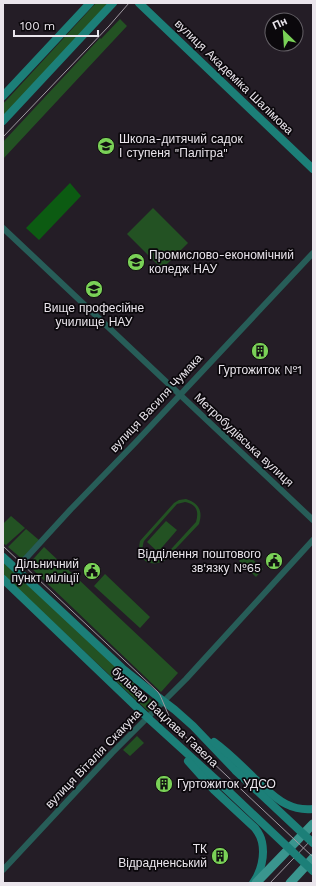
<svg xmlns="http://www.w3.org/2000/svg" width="316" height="886" viewBox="0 0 316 886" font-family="'Work Sans',sans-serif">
<rect width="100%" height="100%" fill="#241d26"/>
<g fill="#235223" fill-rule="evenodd">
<polygon points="96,3 108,3 3,119 3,104"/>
<polygon points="120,19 127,26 3,159 3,142 100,38 101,39"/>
<polygon points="153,208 188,243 162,269 127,234"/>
<path d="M186,499C199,503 203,511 199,524L164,561C148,568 136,559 140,541L174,503L179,500ZM185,502C197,504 199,512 196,522L162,559C148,564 139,555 144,541L177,504Z"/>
<polygon points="11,516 25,528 6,545 4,544 3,524"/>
<polygon points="166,521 177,530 158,552 147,542"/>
<polygon points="26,529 39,540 22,559 8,547"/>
<polygon points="44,547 178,673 161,692 28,565"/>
<polygon points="246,553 263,569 256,577 239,561"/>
<polygon points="3,562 156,704 149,712 3,575"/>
<polygon points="105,574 150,617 140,628 94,586"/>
<polygon points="137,736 144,743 130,756 123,750"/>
</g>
<polygon fill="#0c5b12" points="70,183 81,196 39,240 26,228"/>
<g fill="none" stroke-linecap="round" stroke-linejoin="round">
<g stroke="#275d58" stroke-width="6">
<polyline points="3,228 313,520"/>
<polyline points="16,569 71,509 135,443 313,253"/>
<polyline points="3,870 112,753 186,679 313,540"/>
</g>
<g stroke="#1c7f78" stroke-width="8">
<polyline points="139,3 313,169"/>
<polyline points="3,96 90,3"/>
<polyline points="3,121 113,3"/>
<polyline points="3,557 122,668 158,697 175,710 193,726 236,771"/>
<polyline points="3,579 148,718 224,787"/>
<path d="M214,742C229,753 242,766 255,779C265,788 274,798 286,804C294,808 304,810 313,809"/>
<path d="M188,761L214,790L255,828C258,832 261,837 262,842C265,856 261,872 253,883"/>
</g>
<g stroke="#3a958e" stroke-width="9">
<polyline points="256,883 313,824"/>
<polyline points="290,883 313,858"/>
</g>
<g stroke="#9f99a1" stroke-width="1">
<polyline points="3,137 109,26 129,3"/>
<polyline points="3,546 158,692 160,695 171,721 175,727 313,857"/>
<polyline points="270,883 313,838"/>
</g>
<g stroke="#1c7f78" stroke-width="8">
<polyline points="236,771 313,843"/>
<polyline points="224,787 313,871"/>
</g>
</g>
<defs>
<symbol id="school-disc" viewBox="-11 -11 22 22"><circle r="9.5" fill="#7ad157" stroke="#0b080c"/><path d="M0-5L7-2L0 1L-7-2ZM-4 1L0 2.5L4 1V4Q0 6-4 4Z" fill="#111"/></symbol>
<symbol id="university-disc" viewBox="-11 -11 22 22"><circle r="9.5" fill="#7ad157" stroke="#0b080c"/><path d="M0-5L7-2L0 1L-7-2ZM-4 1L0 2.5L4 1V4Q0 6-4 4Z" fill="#111"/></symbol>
<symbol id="building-disc" viewBox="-11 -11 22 22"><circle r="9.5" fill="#7ad157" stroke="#0b080c"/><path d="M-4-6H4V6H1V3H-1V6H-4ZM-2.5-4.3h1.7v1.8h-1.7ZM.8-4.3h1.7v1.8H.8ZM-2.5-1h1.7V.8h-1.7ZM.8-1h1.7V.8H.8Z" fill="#111"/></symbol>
<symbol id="civic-disc" viewBox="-11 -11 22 22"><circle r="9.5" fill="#7ad157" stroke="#0b080c"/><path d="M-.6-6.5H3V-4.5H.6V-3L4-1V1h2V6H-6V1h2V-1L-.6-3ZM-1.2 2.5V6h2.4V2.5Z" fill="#111"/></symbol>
</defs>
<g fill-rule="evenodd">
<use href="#school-disc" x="96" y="136" width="20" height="20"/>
<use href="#university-disc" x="126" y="252" width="20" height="20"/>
<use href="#university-disc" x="84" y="279" width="20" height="20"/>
<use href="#building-disc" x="250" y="341" width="20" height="20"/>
<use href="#civic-disc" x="264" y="551" width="20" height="20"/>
<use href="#civic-disc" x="82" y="561" width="20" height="20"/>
<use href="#building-disc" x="154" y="774" width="20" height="20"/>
<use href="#building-disc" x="210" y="846" width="20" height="20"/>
</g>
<g text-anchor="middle" stroke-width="3.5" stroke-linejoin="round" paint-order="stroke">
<g font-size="12" fill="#eae5ec" stroke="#0b080c">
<text transform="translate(234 77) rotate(44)" y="4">вулиця Академіка Шалімова</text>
<text transform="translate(156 403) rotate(-47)" y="4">вулиця Василя Чумака</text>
<text transform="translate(244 440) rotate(43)" y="4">Метробудівська вулиця</text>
<text transform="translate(165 717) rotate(43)" y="4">бульвар Вацлава Гавела</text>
<text transform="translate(93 759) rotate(-46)" y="4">вулиця Віталія Скакуна</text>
</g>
<g font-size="12" fill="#eae5ec" stroke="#0b080c" text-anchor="start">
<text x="119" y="143">Школа-дитячий садок<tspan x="119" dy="14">І ступеня "Палітра"</tspan></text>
<text x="149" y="259">Промислово-економічний<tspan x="149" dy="14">коледж НАУ</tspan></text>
<text x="94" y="312" text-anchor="middle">Вище професійне<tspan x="94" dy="14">училище НАУ</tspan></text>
<text x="260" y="374" text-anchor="middle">Гуртожиток №1</text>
<text x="261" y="558" text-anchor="end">Відділення поштового<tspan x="261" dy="14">зв'язку №65</tspan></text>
<text x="79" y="568" text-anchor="end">Дільничний<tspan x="79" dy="14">пункт міліції</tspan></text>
<text x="177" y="788">Гуртожиток УДСО</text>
<text x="207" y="853" text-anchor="end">ТК<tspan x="207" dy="14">Відрадненський</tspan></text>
</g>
</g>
<rect width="316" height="886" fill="none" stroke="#eae5ec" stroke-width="8"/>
<g transform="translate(284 32) rotate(335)"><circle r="19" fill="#0b080c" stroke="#646066"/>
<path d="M0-3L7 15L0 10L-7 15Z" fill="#7ad157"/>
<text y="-6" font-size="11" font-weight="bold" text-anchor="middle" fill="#eae5ec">Пн</text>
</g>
<path d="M14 30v6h84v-6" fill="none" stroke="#eae5ec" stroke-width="2"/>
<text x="20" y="30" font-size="12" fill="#eae5ec" stroke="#0b080c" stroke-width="3" paint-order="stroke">100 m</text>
</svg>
